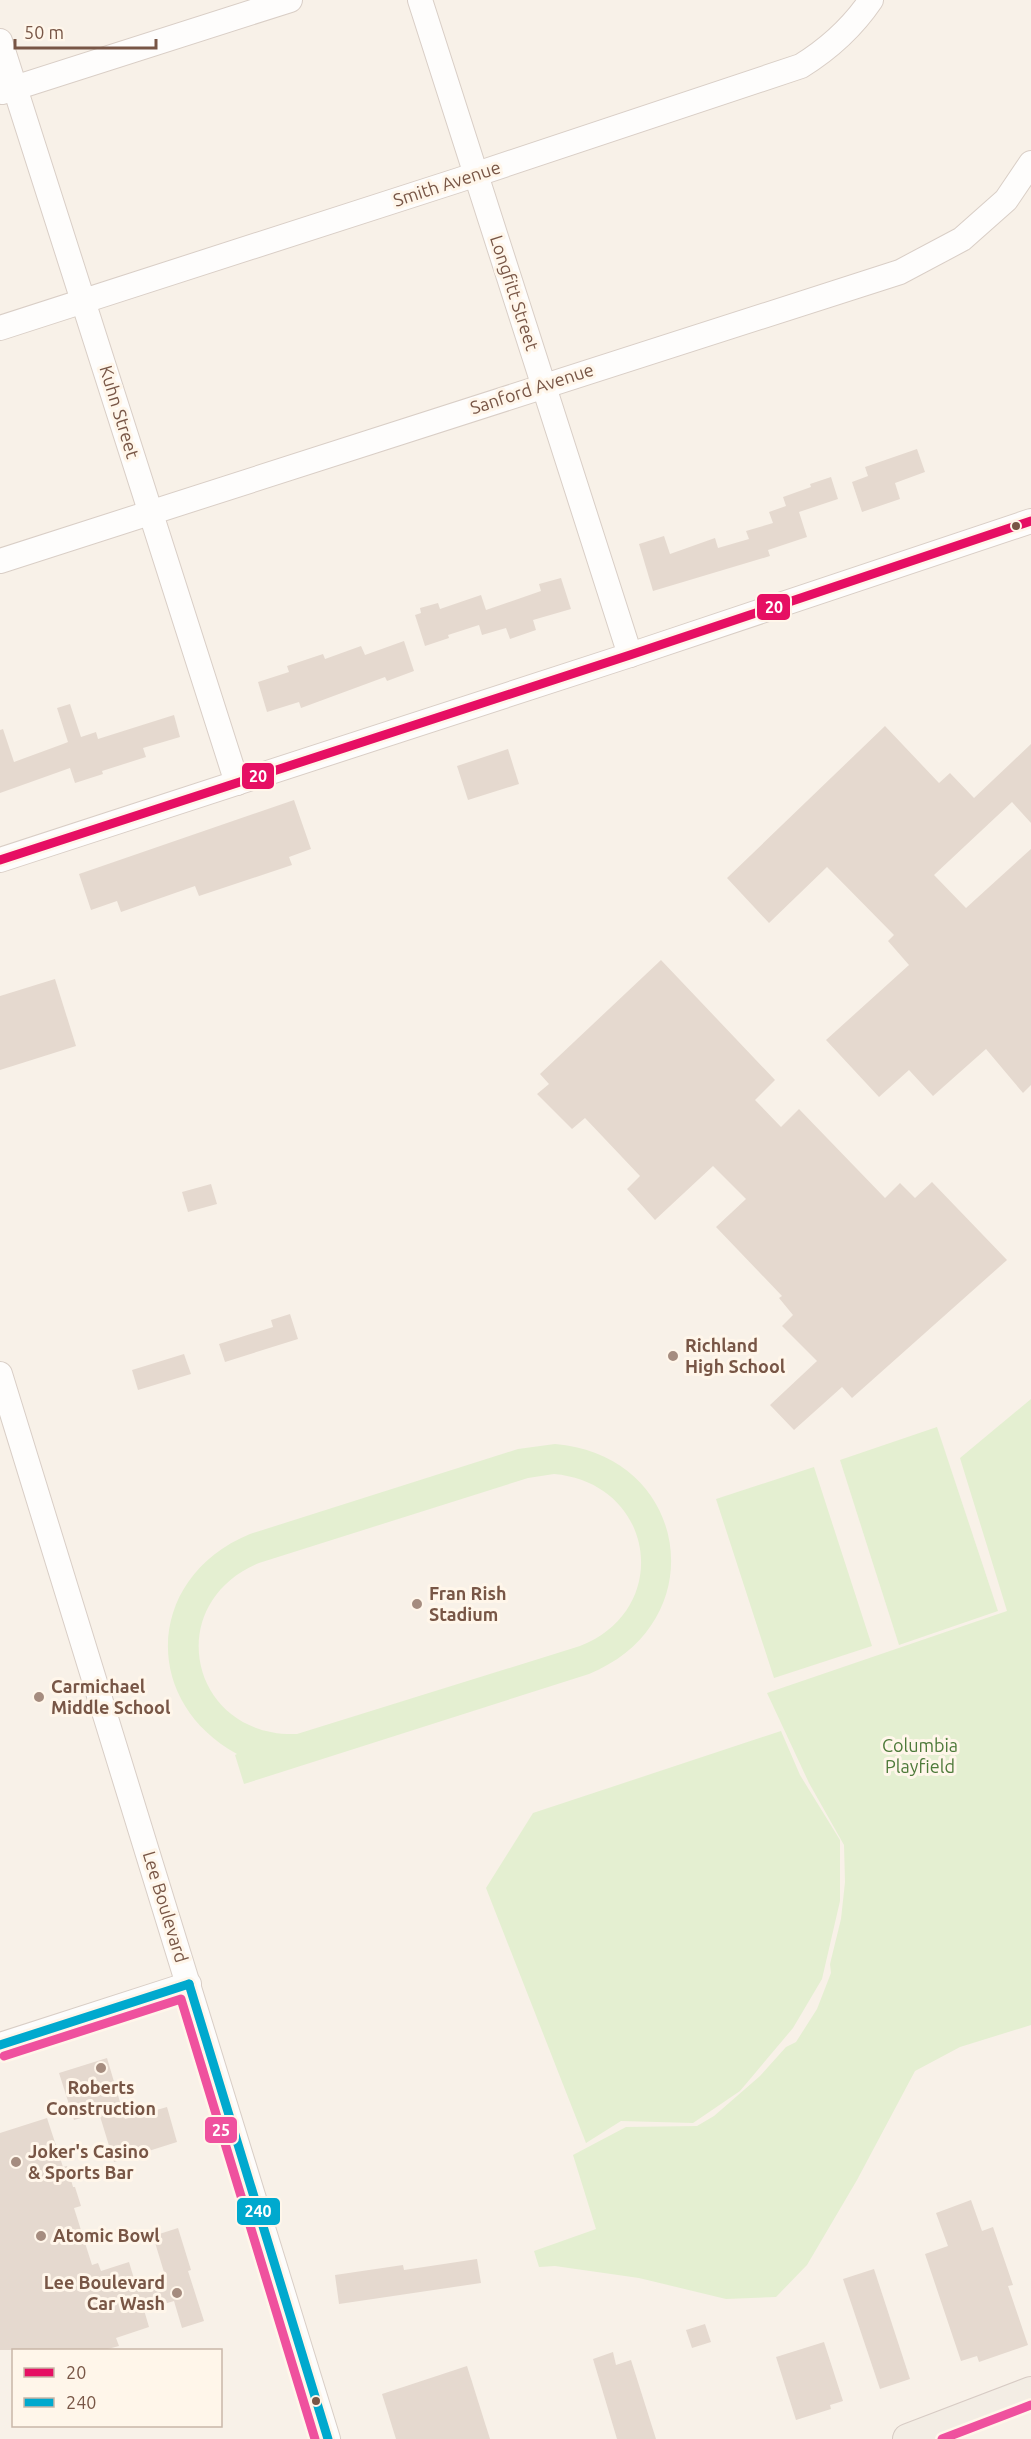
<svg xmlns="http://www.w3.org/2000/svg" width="1031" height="2439" viewBox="0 0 1031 2439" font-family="Ubuntu,sans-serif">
<rect width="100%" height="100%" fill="#f8f1e8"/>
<g fill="#e4efd1" fill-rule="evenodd">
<polygon points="1031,1399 1031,2025 960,2047 915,2071 857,2180 807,2265 776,2297 726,2299 639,2278 555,2266 539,2267 534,2251 596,2229 573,2155 626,2127 697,2126 714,2116 760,2076 786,2047 796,2042 817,2009 831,1973 830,1964 841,1919 845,1882 844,1845 809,1783 767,1693 1007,1611 960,1458"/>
<polygon points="937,1427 998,1611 899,1645 840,1460"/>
<path d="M555,1444C690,1455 715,1623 589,1674L244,1784L235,1755L237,1754C139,1700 147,1576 250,1534L518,1449ZM554,1474C655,1483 674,1609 580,1646L297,1734C190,1738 160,1604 259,1563L528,1478Z"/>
<polygon points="814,1467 872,1646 774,1678 716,1499"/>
<polygon points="781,1731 800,1775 840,1840 840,1901 822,1979 793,2028 740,2091 693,2123 621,2121 586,2143 486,1888 533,1813"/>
</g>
<g fill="#e5d9cf">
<polygon points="917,449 925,472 895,483 900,499 862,512 852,482 868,476 865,467"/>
<polygon points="831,477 838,499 799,512 807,537 768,550 770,556 653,591 639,544 664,536 670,554 715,538 718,548 749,539 746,531 773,523 769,512 786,506 783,497 811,487 810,484"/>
<polygon points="561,578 571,609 533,620 536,630 510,639 506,628 482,635 479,625 448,635 449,638 425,646 415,615 421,613 420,608 438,603 440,609 481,595 486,610 541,591 539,584"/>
<polygon points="404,641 414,671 387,681 385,677 301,708 299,702 267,712 258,682 289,672 287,666 323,654 325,659 361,646 365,655"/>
<polygon points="70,704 81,737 96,732 98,739 174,715 180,737 143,748 146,757 102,771 103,774 75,783 70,768 0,793 0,730 3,729 14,762 63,744 68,742 57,708"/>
<polygon points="885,726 939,783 950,773 974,798 1031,744 1031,823 1012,802 934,875 966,908 1031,849 1031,1085 1023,1093 986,1049 933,1096 909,1070 879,1097 826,1040 909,965 888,941 894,935 827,867 769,923 727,878"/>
<polygon points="508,749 519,784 468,800 457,766"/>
<polygon points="294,800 311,849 289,857 292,865 199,896 195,886 121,912 117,901 91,910 79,874"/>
<polygon points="661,960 775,1080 755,1100 781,1127 799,1109 885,1198 900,1183 915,1198 932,1182 1007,1260 852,1398 842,1387 794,1430 770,1405 817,1361 782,1326 793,1315 779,1298 782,1296 716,1227 746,1199 713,1166 655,1220 627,1189 640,1176 585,1118 572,1129 537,1094 549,1084 540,1074"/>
<polygon points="55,979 76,1046 0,1070 0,996"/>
<polygon points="211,1184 217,1204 188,1212 182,1192"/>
<polygon points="290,1314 298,1339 225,1362 219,1344 273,1327 271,1320"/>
<polygon points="184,1354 191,1374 138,1390 132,1370"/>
<polygon points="107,2058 125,2119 167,2107 177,2142 114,2162 99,2113 74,2120 59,2073"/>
<polygon points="47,2118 63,2167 67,2166 73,2187 75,2187 81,2206 74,2208 92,2265 98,2263 101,2271 129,2262 138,2292 167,2282 153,2236 178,2228 191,2270 188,2271 204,2321 182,2328 174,2301 144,2310 149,2327 116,2338 119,2346 104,2350 0,2350 0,2133"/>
<polygon points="971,2200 982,2231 993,2227 1013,2285 1008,2286 1028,2345 979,2362 977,2356 961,2361 925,2254 948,2246 936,2213"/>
<polygon points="477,2259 481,2283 339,2304 335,2275 403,2265 404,2270"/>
<polygon points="874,2269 910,2379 880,2389 843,2279"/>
<polygon points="705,2324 711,2342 692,2348 686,2330"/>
<polygon points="824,2342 843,2401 830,2405 831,2409 796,2420 776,2357"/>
<polygon points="613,2352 616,2365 631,2360 656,2439 617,2439 593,2359"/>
<polygon points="467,2366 490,2439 396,2439 382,2394"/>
</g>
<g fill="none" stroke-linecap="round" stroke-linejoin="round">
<defs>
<g id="minor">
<polyline points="420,0 630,655"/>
<polyline points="0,41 237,783"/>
<polyline points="2,92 290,0"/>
<path d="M0,328L459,180L801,66C830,48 852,28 871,0"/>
<polyline points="0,561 900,272 962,239 1006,200 1031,163"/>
<polyline points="0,860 630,655 1031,521"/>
<polyline points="0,1374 328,2439"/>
<polyline points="0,2045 189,1984"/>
</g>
<polyline id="major" points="908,2439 1031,2392"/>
</defs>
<use href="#minor" stroke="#d9cec6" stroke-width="26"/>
<use href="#major" stroke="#d7cbc4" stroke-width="32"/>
<use href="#minor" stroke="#fefdfc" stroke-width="24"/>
<use href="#major" stroke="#f3ede4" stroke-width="30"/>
<defs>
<polyline id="bus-1" points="0,860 630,655 1031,521"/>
<g id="bus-2">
<polyline points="189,1984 328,2439"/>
<polyline points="0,2045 189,1984"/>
</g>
<g id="bus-3">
<polyline points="4,2056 181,1999 315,2439"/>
<polyline points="942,2439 1031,2405"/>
</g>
</defs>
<use href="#bus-1" stroke="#fff6ea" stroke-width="14"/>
<use href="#bus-2" stroke="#fff6ea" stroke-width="14"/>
<use href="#bus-3" stroke="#fff6ea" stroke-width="14"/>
<use href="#bus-1" stroke="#e60f63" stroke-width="9"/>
<use href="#bus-2" stroke="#00a9ce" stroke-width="9"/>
<use href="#bus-3" stroke="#ef519e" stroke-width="9"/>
</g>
<g fill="#785646" stroke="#fff6ea" stroke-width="2">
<circle cx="1016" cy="526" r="5"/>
<circle cx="316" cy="2401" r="5"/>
</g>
<g fill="#a58c7f" stroke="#fff6ea" stroke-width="2">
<circle cx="673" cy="1356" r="6"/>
<circle cx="417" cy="1604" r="6"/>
<circle cx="39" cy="1697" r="6"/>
<circle cx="101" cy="2068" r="6"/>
<circle cx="16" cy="2162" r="6"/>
<circle cx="41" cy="2236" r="6"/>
<circle cx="177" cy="2293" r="6"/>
</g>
<g text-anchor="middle" stroke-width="6" stroke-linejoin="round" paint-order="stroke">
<g font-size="18" fill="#785646" stroke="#fff6ea">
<text transform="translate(447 184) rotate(-18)" y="6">Smith Avenue</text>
<text transform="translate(514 293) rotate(72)" y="6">Longfitt Street</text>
<text transform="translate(532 389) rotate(-18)" y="6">Sanford Avenue</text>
<text transform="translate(119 412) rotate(73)" y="6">Kuhn Street</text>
<text transform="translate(165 1907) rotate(73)" y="6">Lee Boulevard</text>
</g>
<g font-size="18" font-weight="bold" fill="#785646" stroke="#fff6ea" text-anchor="start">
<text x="685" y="1352">Richland<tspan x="685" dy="21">High School</tspan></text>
<text x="429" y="1600">Fran Rish<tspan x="429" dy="21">Stadium</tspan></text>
<text x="51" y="1693">Carmichael<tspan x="51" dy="21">Middle School</tspan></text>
<text x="101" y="2094" text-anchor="middle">Roberts<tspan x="101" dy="21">Construction</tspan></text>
<text x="28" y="2158">Joker's Casino<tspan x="28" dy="21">&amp; Sports Bar</tspan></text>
<text x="53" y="2242">Atomic Bowl</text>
<text x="165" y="2289" text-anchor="end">Lee Boulevard<tspan x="165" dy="21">Car Wash</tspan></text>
</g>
<g font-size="18" fill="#4e7a3a" stroke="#fff6ea">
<text x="920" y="1752">Columbia<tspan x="920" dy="21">Playfield</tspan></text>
</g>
</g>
<g stroke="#fff6ea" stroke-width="2">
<rect x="756" y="593" width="35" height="28" rx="6" fill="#e60f63"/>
<rect x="241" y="762" width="34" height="28" rx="6" fill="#e60f63"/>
<rect x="204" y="2116" width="34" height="28" rx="6" fill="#ef519e"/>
<rect x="236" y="2197" width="45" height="29" rx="6" fill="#00a9ce"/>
</g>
<g font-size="16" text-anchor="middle" font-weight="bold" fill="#fff">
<text x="774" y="613">20</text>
<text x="258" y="782">20</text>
<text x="221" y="2136">25</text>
<text x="258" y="2217">240</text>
</g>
<rect x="12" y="2349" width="210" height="78" fill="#fff6ea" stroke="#c9b6a8" stroke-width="1.5"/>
<rect x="24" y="2368" width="30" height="9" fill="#e60f63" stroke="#c9b6a8" stroke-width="1.5"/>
<text x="66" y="2379" font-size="18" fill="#785646">20</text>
<rect x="24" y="2398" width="30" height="9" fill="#00a9ce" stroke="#c9b6a8" stroke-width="1.5"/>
<text x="66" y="2409" font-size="18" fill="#785646">240</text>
<path d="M15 39v9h141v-9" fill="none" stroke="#785646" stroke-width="3"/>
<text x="24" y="39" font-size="18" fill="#785646" stroke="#fff6ea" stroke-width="4.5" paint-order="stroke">50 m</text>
</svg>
